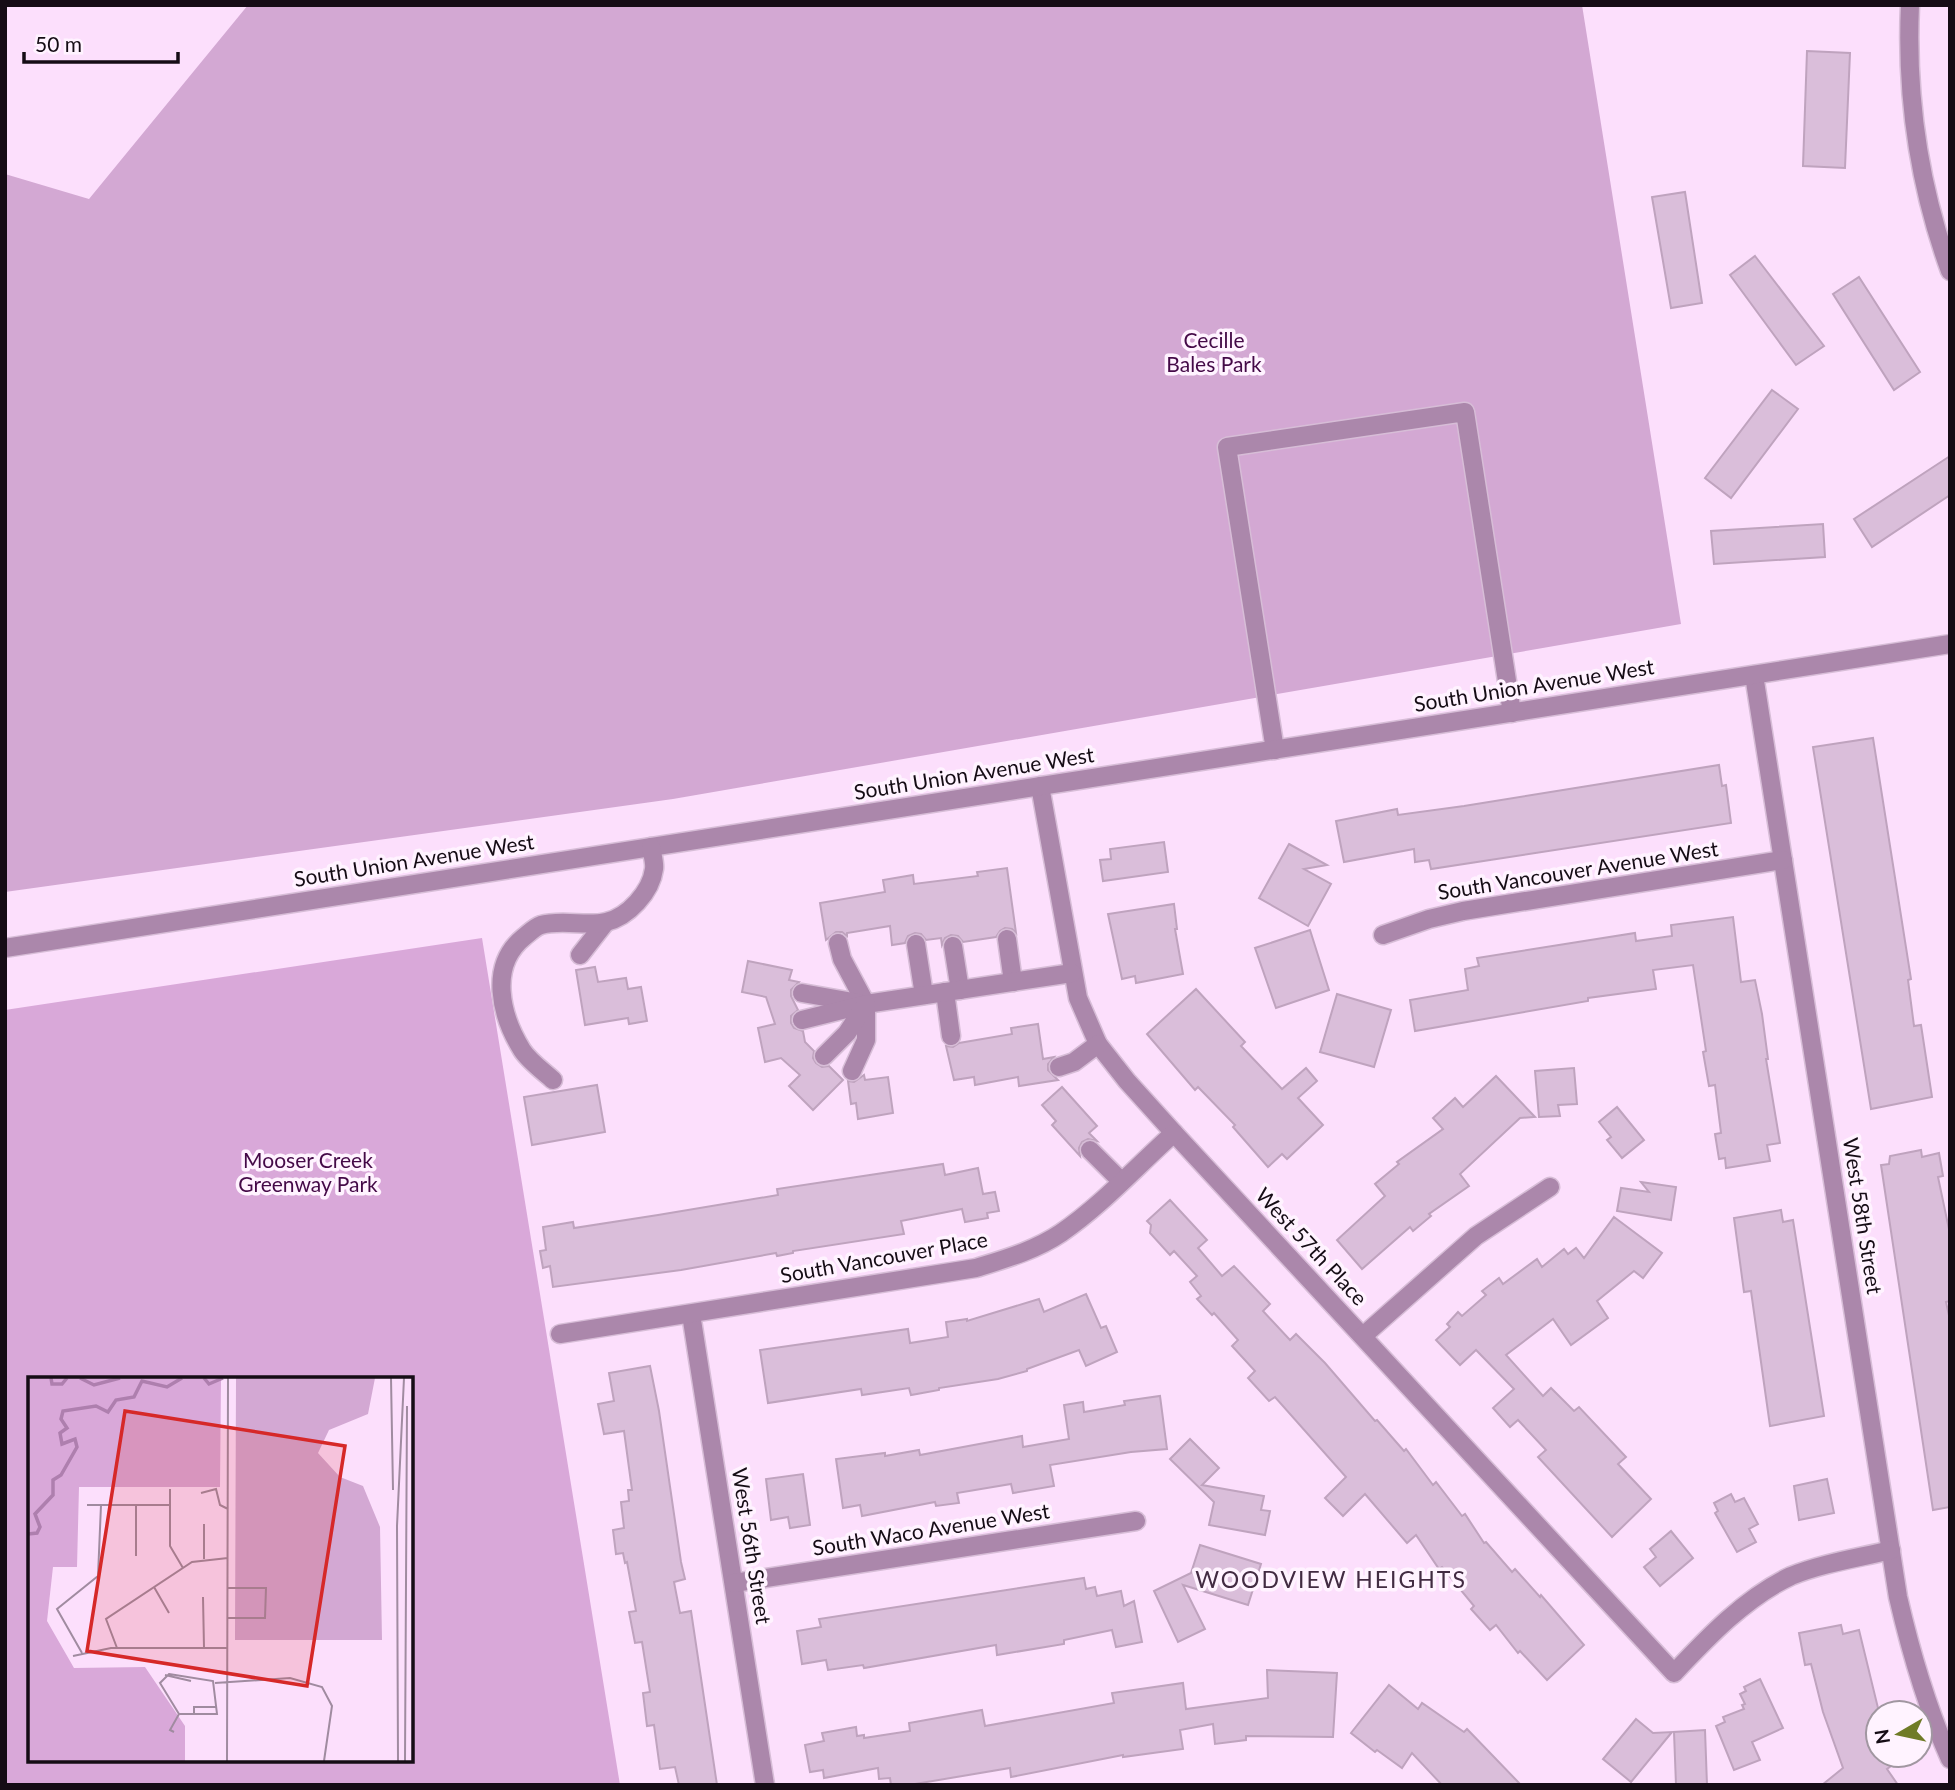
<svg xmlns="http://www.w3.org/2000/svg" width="1955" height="1790" viewBox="0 0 1955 1790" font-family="Lato,sans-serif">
<rect width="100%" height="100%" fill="#fcdffc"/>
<polygon fill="#d3a8d3" points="248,5 1582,5 1681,624 673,799 5,892 5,174 89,199"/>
<path fill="#d9a8d9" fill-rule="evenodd" d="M482,938L620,1785H5V1010ZM30,1379H411V1760H30Z"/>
<g fill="#dabeda" stroke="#bfa3be" stroke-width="2">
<polygon points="1807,51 1850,53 1845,168 1803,166"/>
<polygon points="1685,192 1702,303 1671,308 1652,197"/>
<polygon points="1755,256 1824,346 1796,365 1730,275"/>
<polygon points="1859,277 1920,372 1894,390 1833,294"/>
<polygon points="1772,390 1798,409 1731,498 1705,478"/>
<polygon points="1950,456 1950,495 1872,547 1854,519"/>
<polygon points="1823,524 1825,557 1714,564 1711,531"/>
<polygon points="1873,738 1911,979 1908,980 1914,1026 1921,1025 1932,1097 1871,1109 1813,747"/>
<polygon points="1719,765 1722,786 1726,785 1731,823 1431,869 1429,860 1415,862 1414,849 1344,862 1336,821 1397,809 1398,815 1464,806"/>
<polygon points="1164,842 1168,872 1103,881 1100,860 1111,859 1110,849"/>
<polygon points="1289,844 1327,865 1304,869 1331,884 1308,926 1259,898"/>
<polygon points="1007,868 1016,933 1012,929 1005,928 1000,931 996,937 963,942 958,936 951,935 945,938 942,945 941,938 926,940 921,934 915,933 908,936 905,943 892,945 890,926 847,933 847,936 842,932 836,932 826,940 820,903 885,892 883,880 913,875 914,884 978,876 977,872"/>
<polygon points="1174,904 1177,929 1175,929 1183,974 1136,983 1135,976 1122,979 1108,914"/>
<polygon points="1733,917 1741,982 1755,980 1762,1014 1768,1059 1766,1059 1780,1143 1767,1145 1770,1161 1726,1168 1725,1158 1719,1159 1715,1134 1721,1133 1715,1085 1709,1086 1703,1052 1706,1051 1693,965 1653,970 1656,989 1588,998 1588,1001 1415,1031 1410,1000 1468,990 1465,969 1479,966 1477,958 1635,933 1636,941 1672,936 1671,925"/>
<polygon points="1310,930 1329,990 1276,1008 1255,948"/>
<polygon points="748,961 792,970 789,980 799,982 791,990 791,996 798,1010 791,1016 791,1023 794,1028 803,1031 805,1042 814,1051 813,1058 816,1063 822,1067 829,1066 843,1080 813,1110 789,1086 800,1075 781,1058 765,1062 758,1028 775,1024 766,997 742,992"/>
<polygon points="595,967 598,982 626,978 628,989 641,987 647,1021 629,1024 628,1018 585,1025 576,970"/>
<polygon points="1196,989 1245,1042 1241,1046 1282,1089 1306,1068 1317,1081 1298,1098 1323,1125 1287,1159 1282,1154 1268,1167 1233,1127 1235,1125 1198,1087 1195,1090 1147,1034"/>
<polygon points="1337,994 1391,1010 1374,1067 1320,1052"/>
<polygon points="1038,1024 1043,1059 1054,1057 1048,1064 1048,1070 1058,1080 1019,1086 1018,1077 975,1085 974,1077 954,1080 946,1046 953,1047 959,1043 1012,1034 1011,1028"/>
<polygon points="1574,1068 1577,1104 1558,1105 1560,1116 1539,1117 1535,1071"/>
<polygon points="864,1075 865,1080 888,1077 893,1113 858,1119 856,1103 851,1104 848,1081 854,1082"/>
<polygon points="1496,1076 1535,1117 1520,1118 1460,1174 1469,1186 1429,1214 1431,1216 1413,1231 1410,1227 1362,1269 1337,1240 1385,1196 1375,1184 1399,1164 1397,1162 1443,1129 1433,1118 1455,1098 1463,1107"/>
<polygon points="597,1085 605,1132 532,1145 524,1097"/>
<polygon points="1062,1087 1097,1126 1089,1133 1097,1141 1088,1139 1082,1142 1079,1148 1080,1156 1052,1125 1056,1121 1042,1105"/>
<polygon points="1617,1107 1644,1140 1622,1158 1607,1140 1611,1137 1599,1122"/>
<polygon points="1921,1150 1922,1157 1939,1153 1943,1176 1938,1177 1950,1234 1950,1301 1946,1302 1950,1320 1950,1507 1933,1510 1881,1165 1889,1164 1890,1156"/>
<polygon points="943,1164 945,1175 978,1168 983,1194 995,1192 999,1211 987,1213 988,1218 965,1222 962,1209 901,1221 904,1234 793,1251 793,1253 777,1256 776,1253 681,1270 553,1287 550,1266 543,1268 540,1251 546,1250 543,1227 573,1222 574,1228 658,1215 778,1195 777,1189"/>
<polygon points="1641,1182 1676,1187 1671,1220 1617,1211 1621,1188 1649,1192"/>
<polygon points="1170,1200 1207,1240 1198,1248 1222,1276 1234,1266 1270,1304 1263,1311 1290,1340 1296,1334 1325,1363 1375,1421 1377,1420 1404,1451 1406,1449 1433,1485 1436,1482 1462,1516 1465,1514 1484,1543 1486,1542 1512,1572 1515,1569 1540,1597 1541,1595 1584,1645 1547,1680 1520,1651 1518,1653 1496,1625 1490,1630 1471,1609 1474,1606 1442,1567 1439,1569 1416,1535 1407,1543 1365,1494 1343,1516 1325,1498 1346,1477 1275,1397 1269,1401 1248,1378 1255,1371 1232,1346 1238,1340 1214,1313 1212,1315 1197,1299 1201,1296 1190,1282 1197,1276 1174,1251 1170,1255 1150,1233 1151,1225 1147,1221"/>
<polygon points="1781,1210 1783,1222 1793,1220 1824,1416 1770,1426 1751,1291 1744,1292 1734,1218"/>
<polygon points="1614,1217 1662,1253 1643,1278 1634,1271 1597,1301 1608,1318 1571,1345 1553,1319 1506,1355 1543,1396 1551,1388 1574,1411 1579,1407 1626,1457 1618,1464 1651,1499 1612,1537 1538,1457 1546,1450 1518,1420 1510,1427 1493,1408 1514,1389 1476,1350 1460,1365 1436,1340 1450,1327 1447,1324 1458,1312 1462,1316 1486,1295 1482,1291 1499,1278 1503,1284 1537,1259 1542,1267 1564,1249 1568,1254 1576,1248 1584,1258"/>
<polygon points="1086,1294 1101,1328 1106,1326 1117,1352 1086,1366 1079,1350 1027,1369 1027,1371 998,1379 939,1388 939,1390 911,1395 909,1388 862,1395 861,1389 768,1403 760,1350 908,1329 910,1343 948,1337 946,1322 967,1319 967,1321 1039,1299 1044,1312"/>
<polygon points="650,1366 659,1411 681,1562 685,1579 674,1582 680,1613 691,1611 717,1785 679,1785 675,1767 660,1769 654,1725 647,1726 643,1693 650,1692 642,1642 635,1643 629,1612 636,1611 627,1562 625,1563 623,1553 616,1554 613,1530 624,1528 621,1502 629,1501 628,1490 632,1490 624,1431 604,1434 598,1404 614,1401 609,1373"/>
<polygon points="1160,1396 1167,1449 1131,1452 1050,1465 1054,1486 1013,1493 1011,1484 957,1493 959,1503 936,1506 935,1502 862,1516 860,1505 843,1508 836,1459 885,1453 885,1456 919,1450 920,1455 1022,1436 1023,1447 1069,1439 1064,1405 1083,1402 1084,1412 1125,1405 1124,1401"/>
<polygon points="1190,1439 1219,1468 1202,1485 1264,1496 1261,1510 1270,1511 1265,1535 1209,1525 1214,1502 1170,1459"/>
<polygon points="803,1474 810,1525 790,1528 788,1517 771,1520 766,1479"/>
<polygon points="1827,1479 1834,1513 1799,1520 1794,1486"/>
<polygon points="1731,1494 1735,1502 1744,1498 1758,1524 1749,1529 1756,1542 1737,1552 1715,1513 1718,1511 1714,1503"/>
<polygon points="1671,1531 1693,1558 1660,1586 1644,1567 1656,1557 1650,1549"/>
<polygon points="1200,1545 1261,1564 1248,1605 1183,1585 1205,1629 1178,1642 1154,1591 1191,1573"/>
<polygon points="1084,1578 1086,1589 1095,1587 1097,1596 1121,1591 1124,1606 1134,1601 1142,1642 1116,1647 1112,1630 1064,1640 1064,1644 997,1655 996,1645 864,1668 863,1665 828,1670 826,1660 802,1664 797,1631 821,1627 819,1619"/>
<polygon points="1841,1625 1843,1634 1859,1630 1878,1708 1878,1755 1883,1755 1886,1760 1891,1766 1887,1769 1898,1785 1822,1785 1843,1768 1823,1712 1811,1664 1805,1665 1799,1633"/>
<polygon points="1267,1670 1337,1673 1333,1737 1246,1736 1246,1740 1215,1744 1213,1724 1180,1730 1183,1749 1123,1757 1123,1755 1011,1777 1010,1768 909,1785 891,1785 890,1778 879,1779 878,1768 824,1778 823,1770 810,1772 805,1745 824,1741 822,1733 856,1727 857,1736 864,1735 864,1738 910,1731 909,1723 982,1710 985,1726 1114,1703 1112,1693 1183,1683 1186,1709 1268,1698"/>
<polygon points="1760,1679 1783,1728 1752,1742 1760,1760 1734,1770 1716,1726 1725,1722 1723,1717 1744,1709 1742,1705 1745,1704 1740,1694 1746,1691 1744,1687"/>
<polygon points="1389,1685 1418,1709 1422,1703 1464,1732 1467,1729 1521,1785 1442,1785 1412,1753 1402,1768 1377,1750 1375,1752 1351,1733"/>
<polygon points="1636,1719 1653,1733 1672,1732 1631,1782 1603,1759"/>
<polygon points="1705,1730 1707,1785 1676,1785 1674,1732"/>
</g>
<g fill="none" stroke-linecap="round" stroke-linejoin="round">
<defs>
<g id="minor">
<path d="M1910,5C1906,95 1919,186 1950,271"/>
<path d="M1754,675L1898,1597C1911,1653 1926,1706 1950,1759"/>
<polyline points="1275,750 1227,447 1465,412 1512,713"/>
<path d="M1040,786L1078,998L1098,1044L1127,1081L1174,1133L1674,1673C1708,1637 1746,1597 1791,1576C1823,1563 1858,1558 1891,1550"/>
<polyline points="1383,935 1429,919 1463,911 1783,860"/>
<polyline points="1007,939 1013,982"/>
<polyline points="838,943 842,959 866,1004 866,1040 852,1071"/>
<polyline points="916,944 924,995"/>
<polyline points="953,946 960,990"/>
<polyline points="5,948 1950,644"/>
<polyline points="580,955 605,923"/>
<polyline points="945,992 951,1036"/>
<polyline points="802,993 859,1003"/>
<polyline points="802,1020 866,1004 1072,973"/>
<polyline points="824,1056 847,1033 866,1004"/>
<polyline points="1059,1067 1074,1062 1098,1044"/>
<path d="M553,1080C543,1071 529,1061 522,1050C501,1016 488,966 524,937C529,933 535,927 541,925C562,919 588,927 606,922C628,917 651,892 654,869C655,862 652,854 651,847"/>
<polyline points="1090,1150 1121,1181"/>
<polyline points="691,1314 765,1785"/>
<path d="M560,1334L976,1268C1005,1259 1036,1250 1061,1233C1102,1205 1137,1166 1174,1133"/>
<polyline points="1363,1336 1476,1236 1550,1187"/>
<polyline points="734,1583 1136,1521"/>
</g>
</defs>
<use href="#minor" stroke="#d7bdd7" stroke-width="21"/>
<use href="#minor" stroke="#ab87ab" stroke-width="18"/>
</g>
<g text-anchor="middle" stroke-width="7" stroke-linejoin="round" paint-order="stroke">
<g font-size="21" fill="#440947" stroke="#fff3ff">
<text x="1214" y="348">Cecille<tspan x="1214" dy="24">Bales Park</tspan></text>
<text x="308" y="1168">Mooser Creek<tspan x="308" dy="24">Greenway Park</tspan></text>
</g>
<g font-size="21" fill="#150c15" stroke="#fff3ff">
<text transform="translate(1534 686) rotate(-9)" y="7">South Union Avenue West</text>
<text transform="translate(974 774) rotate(-9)" y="7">South Union Avenue West</text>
<text transform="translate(414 861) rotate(-9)" y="7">South Union Avenue West</text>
<text transform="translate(1578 871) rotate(-9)" y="7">South Vancouver Avenue West</text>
<text transform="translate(1862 1216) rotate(81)" y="7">West 58th Street</text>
<text transform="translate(1311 1247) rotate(47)" y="7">West 57th Place</text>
<text transform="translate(884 1258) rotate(-10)" y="7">South Vancouver Place</text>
<text transform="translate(931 1530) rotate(-9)" y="7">South Waco Avenue West</text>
<text transform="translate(751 1546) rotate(81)" y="7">West 56th Street</text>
</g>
<g font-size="23" letter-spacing="2" fill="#422b42" stroke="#fff3ff">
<text x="1331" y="1588">WOODVIEW HEIGHTS</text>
</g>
</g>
<g transform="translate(28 1377)">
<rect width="385" height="385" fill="#fcdffc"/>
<path d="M208,1H347L340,37L301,53L290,76L312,100L335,109L352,150L354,263H207Z" fill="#d3a8d3"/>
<path d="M0,1H193L192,110H51L49,190H25L19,244L46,291L117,290L157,349V384H0Z" fill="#d9a8d9"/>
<path fill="none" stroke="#ae7fae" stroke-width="3.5" d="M23,1L24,7H34L39,1M52,1L66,8L92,1M176,1L181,7L195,1M0,157L9,156L12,150L7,137L25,118V103L33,98L49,70L47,62L34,67L32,56L39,51L33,42L35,34L68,29L80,35L88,23L106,20L114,4L139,10L154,1"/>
<path fill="none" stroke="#a08ba0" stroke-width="2" d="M363,1L365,113M142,112V169L155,191M173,116L188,112L192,128L200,132M59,128H142M176,147V182M108,179V128M126,210L141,236M175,220L176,271M200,241H237L238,211H200M89,271L78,242L164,185L200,181M54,276L29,232L70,199L73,128M45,279L83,271H200M141,297L185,304L189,337H151L132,306ZM137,298L163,304M187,306L262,301L294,310L304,329L296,384M166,337V330H189M146,355L142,353L151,337M199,384L200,1M370,384L369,149L376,1M377,384L379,29"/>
<path fill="#d62828" fill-opacity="0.15" stroke="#d62828" stroke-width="3.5" d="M97,34L317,69L279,309L59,274Z"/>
<rect width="385" height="385" fill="none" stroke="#150c15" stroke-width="3.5"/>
</g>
<rect width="1955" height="1790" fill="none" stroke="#150c15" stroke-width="14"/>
<g transform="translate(1899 1734) rotate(261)"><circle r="33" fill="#fff3ff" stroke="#a197a1" stroke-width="2"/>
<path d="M0-5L12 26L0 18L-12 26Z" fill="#707b27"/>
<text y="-10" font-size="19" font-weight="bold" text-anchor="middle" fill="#150c15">N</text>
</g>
<path d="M24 52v10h154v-10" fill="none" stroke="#150c15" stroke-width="3.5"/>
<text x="35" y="52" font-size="21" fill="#150c15" stroke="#fff3ff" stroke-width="5" paint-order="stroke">50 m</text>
</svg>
